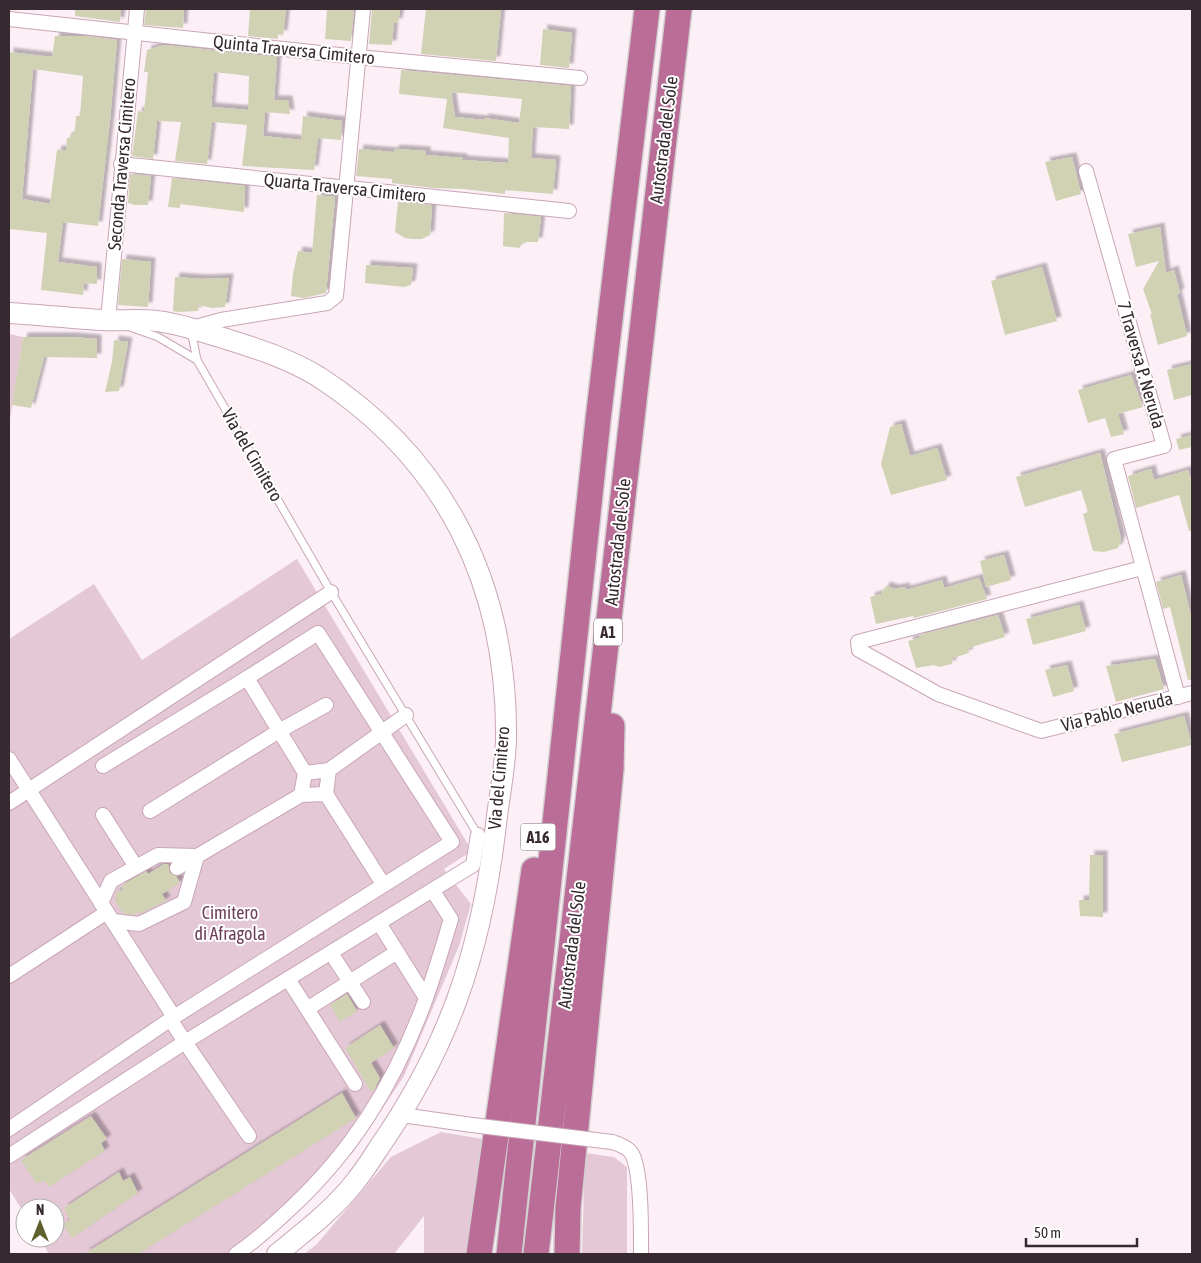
<svg xmlns="http://www.w3.org/2000/svg" width="1201" height="1263" viewBox="0 0 1201 1263" font-family="'Asap Condensed',sans-serif">
<defs>
<filter id="shadow"><feDropShadow dx="4.5" dy="-4.5" stdDeviation="1" flood-color="#0004"/></filter>
</defs>
<rect width="100%" height="100%" fill="#fdeff6"/>
<g fill="#e4c8d6">
<polygon points="9,334 23,337 9,426"/>
<polygon points="297,559 472,851 444,869 471,904 459,946 404,1076 354,1151 307,1203 250,1253 49,1254 39,1238 55,1238 55,1208 25,1208 25,1215 9,1189 9,639 94,584 142,660"/>
<polygon points="441,1132 489,1140 474,1254 424,1254 424,1216 394,1254 304,1254 316,1245 391,1157"/>
<polygon points="585,1153 614,1157 627,1167 627,1254 582,1254"/>
</g>
<g fill="#d0d2b3" fill-rule="evenodd" filter="url(#shadow)">
<polygon points="75,9 121,9 120,22 75,16"/>
<polygon points="146,9 184,9 183,28 144,25"/>
<polygon points="250,9 286,9 283,35 278,34 278,39 248,36"/>
<polygon points="327,9 354,9 351,41 325,39"/>
<polygon points="372,9 400,10 398,23 394,22 392,45 369,44"/>
<polygon points="426,9 501,9 496,61 421,54"/>
<polygon points="543,29 572,33 569,68 540,65"/>
<path d="M55,36H86L117,40L110,120L98,226L63,222L58,262L97,267V284L84,283L83,295L41,290L47,233L9,229V52L52,57ZM33,69L83,76L80,116H76L75,131L71,133V137L67,138L66,150H57L50,204L22,199Z"/>
<path d="M165,45L277,57L274,100H288L290,114L265,112L263,136L301,140L303,116L342,121L341,140L318,138L314,170L242,166L247,125L212,122L207,164L175,161L181,122L157,121L153,159L132,156L138,111L144,112L148,72H144L147,50ZM214,72L249,76L248,110L211,107Z"/>
<path d="M401,70L571,86L569,129L533,127L531,158L556,160L553,194L505,190V194L464,189L433,188L392,183V179L356,176L359,149L394,152L395,149L426,151V155L463,158V160L508,163L509,138L443,128L447,99L399,94ZM451,92L522,99L519,123L484,118V120L455,117Z"/>
<polygon points="1072,157 1081,194 1056,201 1045,162"/>
<polygon points="130,174 151,176 148,205 135,205 128,203"/>
<polygon points="172,178 245,186 244,212 180,204 180,208 168,207"/>
<polygon points="317,195 335,197 326,293 304,298 291,296 293,274 298,251 312,253"/>
<polygon points="398,202 432,205 430,235 422,239 412,239 405,238 395,232"/>
<polygon points="504,213 541,217 538,242 524,242 519,248 503,246"/>
<polygon points="1160,227 1166,273 1174,270 1180,293 1177,294 1187,336 1158,345 1150,314 1152,314 1143,289 1159,261 1136,267 1128,234"/>
<polygon points="122,259 151,262 148,307 118,305"/>
<polygon points="366,265 413,268 411,285 404,287 365,283"/>
<polygon points="1042,267 1057,321 1005,335 991,281"/>
<polygon points="175,277 202,279 229,278 225,307 212,308 199,305 198,311 178,312 173,311"/>
<polygon points="23,337 72,337 97,339 97,358 44,357 31,408 12,405"/>
<polygon points="114,340 128,342 119,391 105,392 112,362"/>
<polygon points="1192,364 1192,395 1174,400 1167,370"/>
<polygon points="1131,375 1143,407 1118,414 1124,434 1111,437 1105,418 1088,423 1078,390"/>
<polygon points="901,424 910,456 937,448 947,480 891,495 881,464 890,427"/>
<polygon points="1192,435 1192,447 1179,450 1176,439"/>
<polygon points="1100,453 1121,539 1118,548 1104,552 1093,551 1083,514 1088,512 1081,490 1025,507 1016,477"/>
<polygon points="1151,469 1154,480 1188,470 1192,483 1192,531 1189,531 1179,495 1136,508 1128,476"/>
<polygon points="1004,555 1011,580 986,587 980,561"/>
<polygon points="1181,575 1191,616 1192,615 1192,680 1188,680 1170,607 1163,609 1156,582"/>
<polygon points="979,578 987,599 914,618 913,616 876,624 870,597 881,594 886,586 894,589 905,587 906,590 942,580 944,588"/>
<polygon points="1079,605 1086,631 1033,645 1026,619"/>
<polygon points="998,615 1005,637 968,648 969,653 953,658 952,664 939,667 934,665 916,668 908,641 919,638 919,635"/>
<polygon points="1155,659 1164,689 1116,702 1106,666"/>
<polygon points="1067,665 1074,691 1053,697 1045,670"/>
<polygon points="1184,716 1192,745 1122,762 1114,734"/>
<polygon points="1090,855 1103,855 1103,917 1080,916 1079,900 1089,900"/>
<polygon points="164,864 168,864 170,873 176,876 180,883 162,894 166,901 139,914 138,912 134,915 123,913 115,901 116,893 123,889 121,886 146,871 148,874"/>
<polygon points="347,994 357,1011 340,1022 330,1005"/>
<polygon points="380,1025 394,1048 371,1063 380,1078 374,1090 371,1092 345,1048"/>
<polygon points="342,1093 356,1118 138,1254 84,1254"/>
<polygon points="91,1116 107,1139 101,1143 105,1151 49,1187 45,1181 36,1183 21,1160"/>
<polygon points="119,1172 123,1181 130,1177 138,1193 72,1238 63,1224 70,1220 64,1208"/>
</g>
<g fill="none" stroke-linecap="round" stroke-linejoin="round">
<defs>
<g id="lane">
<polyline points="130,327 158,337 197,360"/>
<polyline points="191,330 197,360 331,592 478,835"/>
</g>
<g id="street">
<polyline points="9,19 358,57 580,78"/>
<polyline points="121,164 569,211"/>
<polyline points="1086,171 1164,446 1114,459 1178,697"/>
<polyline points="108,320 137,9"/>
<polyline points="192,328 221,320 327,303 336,296 363,9"/>
<polyline points="1142,568 858,642 859,650 938,694 1041,731 1192,693"/>
<polyline points="247,678 305,773"/>
<polyline points="9,759 174,1017 9,1129"/>
<polyline points="103,766 247,678 318,633 452,842 174,1017"/>
<polyline points="329,770 305,773 301,795 326,794 329,770 406,715"/>
<polyline points="326,794 383,884"/>
<polyline points="9,803 331,592"/>
<polyline points="150,811 279,731 326,705"/>
<polyline points="103,815 136,867"/>
<polyline points="177,868 301,795"/>
<polyline points="101,903 111,881 158,855 197,856 184,902 139,924 113,921"/>
<polyline points="379,923 426,998"/>
<polyline points="331,953 363,1002"/>
<polyline points="9,976 107,912"/>
<polyline points="288,979 355,1084"/>
<polyline points="307,1009 397,952"/>
<polyline points="170,1019 185,1042 473,865 478,835"/>
<polyline points="402,1115 472,1125"/>
<path d="M612,1142C619,1144 628,1147 632,1154C642,1173 641,1230 641,1254"/>
<polyline points="9,1156 185,1042 249,1136"/>
<path d="M236,1254C256,1241 274,1224 291,1208C352,1151 392,1087 422,1009C433,980 442,949 451,919L433,891"/>
</g>
<path id="secondary" d="M9,313C40,315 71,318 102,320C120,321 138,319 156,321C178,323 199,331 220,337C255,348 288,358 319,377C448,461 508,588 506,740C505,771 498,802 495,833C480,955 448,1048 378,1149C371,1160 363,1172 355,1182C333,1210 304,1232 277,1254"/>
<g id="highway">
<polyline points="479,1254 534,870"/>
<polyline points="509,1254 598,420 647,9"/>
<polyline points="536,1254 679,9"/>
<polyline points="567,1254 568,1208 611,769 612,726"/>
</g>
</defs>
<use href="#lane" stroke="#c8a6b7" stroke-width="9"/>
<use href="#street" stroke="#c8a6b7" stroke-width="16"/>
<use href="#secondary" stroke="#c8a6b7" stroke-width="22"/>
<use href="#highway" stroke="#d3d0d1" stroke-width="28"/>
<use href="#lane" stroke="#fff" stroke-width="7"/>
<use href="#street" stroke="#fff" stroke-width="14"/>
<use href="#secondary" stroke="#fff" stroke-width="20"/>
<use href="#highway" stroke="#ba6d97" stroke-width="25"/>
<defs>
<polyline id="street-bridge" points="472,1125 612,1142"/>
</defs>
<use href="#street-bridge" stroke="#c8a6b7" stroke-width="16" stroke-linecap="butt"/>
<use href="#street-bridge" stroke="#fff" stroke-width="14"/>
</g>
<g text-anchor="middle" stroke-width="4" stroke-linejoin="round" paint-order="stroke">
<g fill="#fff" stroke="#72696e" stroke-width="1">
<rect x="594" y="618.5" width="28" height="27" rx="4"/>
<rect x="520.5" y="823.5" width="35" height="27" rx="4"/>
</g>
<g font-size="16" font-weight="bold" fill="#362930">
<text x="608" y="638">A1</text>
<text x="538" y="843">A16</text>
</g>
<g font-size="18" fill="#362930" stroke="#fff">
<text transform="translate(294 50) rotate(6)" y="6">Quinta Traversa Cimitero</text>
<text transform="translate(664 140) rotate(-83)" y="6">Autostrada del Sole</text>
<text transform="translate(122 164) rotate(-85)" y="6">Seconda Traversa Cimitero</text>
<text transform="translate(345 188) rotate(6)" y="6">Quarta Traversa Cimitero</text>
<text transform="translate(1141 365) rotate(74)" y="6">7 Traversa P. Neruda</text>
<text transform="translate(252 455) rotate(60)" y="6">Via del Cimitero</text>
<text transform="translate(618 542) rotate(-84)" y="6">Autostrada del Sole</text>
<text transform="translate(1117 712) rotate(-14)" y="6">Via Pablo Neruda</text>
<text transform="translate(499 778) rotate(-85)" y="6">Via del Cimitero</text>
<text transform="translate(572 945) rotate(-83)" y="6">Autostrada del Sole</text>
</g>
<g font-size="18" fill="#6e4059" stroke="#fff">
<text x="230" y="919">Cimitero<tspan x="230" dy="21">di Afragola</tspan></text>
</g>
</g>
<rect width="1201" height="1263" fill="none" stroke="#362930" stroke-width="20"/>
<g transform="translate(40 1223)"><circle r="24" fill="#ffffff" stroke="#afa9ac"/>
<path d="M0-4L9 19L0 12L-9 19Z" fill="#5d5f2c"/>
<text y="-8" font-size="14" font-weight="bold" text-anchor="middle" fill="#362930">N</text>
</g>
<path d="M1026 1238v8h111v-8" fill="none" stroke="#362930" stroke-width="2.5"/>
<text x="1034" y="1238" font-size="15" fill="#362930" stroke="#ffffff" stroke-width="4" paint-order="stroke">50 m</text>
</svg>
